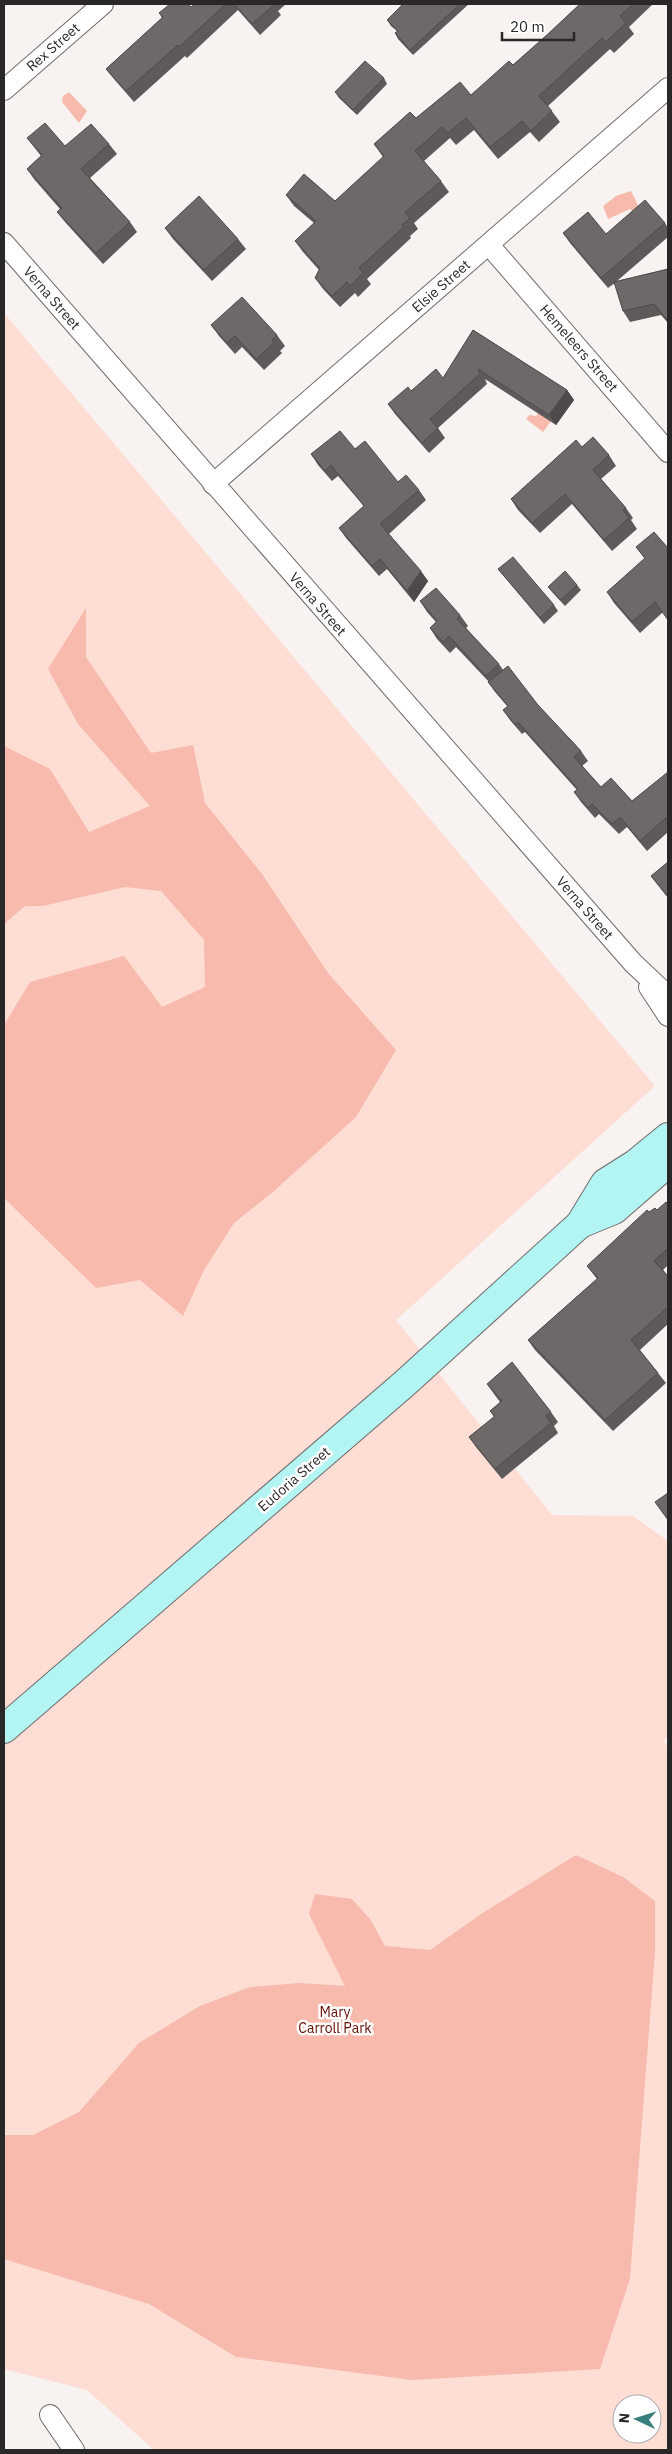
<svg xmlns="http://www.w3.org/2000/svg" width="672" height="2454" viewBox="0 0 672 2454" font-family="'IBM Plex Sans',sans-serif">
<rect width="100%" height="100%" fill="#f8f2f1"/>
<path fill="#feddd5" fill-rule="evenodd" d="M4,313L655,1086L396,1320L552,1515L633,1516L668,1541V1738L664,1740L668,1748V2450H154L87,2390L4,2369ZM622,2404H652V2434H622Z"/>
<g fill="#f7baad">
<polygon points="69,92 87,111 79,123 62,102 63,96"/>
<polygon points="631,191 640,209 636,213 630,209 608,219 603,206 616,196"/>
<polygon points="543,408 552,420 543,432 526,419 529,415 536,416"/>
<polygon points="86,608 86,657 151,753 193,745 205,803 262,874 328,973 396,1050 356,1117 274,1191 234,1223 204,1270 183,1316 140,1280 96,1288 4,1198 4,1025 30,982 124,956 162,1007 205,987 204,940 161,891 125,887 43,906 25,906 4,924 4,746 50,769 89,832 150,806 78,724 48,669"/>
<polygon points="576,1855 623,1877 655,1901 655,1952 630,2279 600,2369 412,2380 236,2357 149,2304 4,2259 4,2135 33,2135 79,2112 139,2043 200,2006 250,1987 299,1983 345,1986 309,1914 315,1894 352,1899 370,1919 385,1946 430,1950 481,1914"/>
</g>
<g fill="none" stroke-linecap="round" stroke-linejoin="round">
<defs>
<g id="street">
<polyline points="4,90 103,4"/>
<polyline points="4,243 633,963 668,996"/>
<polyline points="489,245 668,452"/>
<polyline points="213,484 668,88"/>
<polyline points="649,987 668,1016"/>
<polyline points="50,2415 74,2450"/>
</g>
<g id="secondary">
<polyline points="580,1224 614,1210 668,1163"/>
<polyline points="4,1729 404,1384 580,1224 605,1183 635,1164 668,1137"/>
</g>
</defs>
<use href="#street" stroke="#706a69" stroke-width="22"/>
<use href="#secondary" stroke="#706a69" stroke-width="30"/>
<use href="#street" stroke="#fff" stroke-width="20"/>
<use href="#secondary" stroke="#b3f5f3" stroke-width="28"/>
</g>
<g fill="#5f5a59">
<polygon points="195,4 286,4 278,11 281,15 260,35 238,10 187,58 185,56 134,102 114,79 106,69 162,18 159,13 191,7"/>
<polygon points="403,4 469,4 413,55 398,39 395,33 397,31 391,26 387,20"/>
<polygon points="580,4 653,4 629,27 634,34 614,53 610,49 548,106 560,122 539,142 530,132 498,159 474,130 456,145 450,138 424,161 441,181 449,192 414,223 418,229 410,236 411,238 367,279 371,284 358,297 355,293 340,307 323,289 315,278 319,270 303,252 295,241 314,223 294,206 286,195 335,201 383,157 374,144 416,118 471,95 513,65 548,34"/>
<polygon points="384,78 387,84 357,115 339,98 335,92"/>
<polygon points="27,138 65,146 109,144 117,154 90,178 130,222 137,232 103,264 65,222 57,212 60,209 34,179 27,169 41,156"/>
<polygon points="665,223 668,228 668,237 617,281 668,269 668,323 661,315 630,322 623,311 615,283 608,288 570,243 563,233 606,234"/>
<polygon points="165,228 238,239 246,249 212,281 173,239"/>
<polygon points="211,325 277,335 285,346 280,351 282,353 264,370 242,347 235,354 219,336"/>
<polygon points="473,330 567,390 574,400 556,425 485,379 487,384 438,428 445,438 429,453 395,414 388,404 411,391 443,378"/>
<polygon points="582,447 609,455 616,466 601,479 626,508 633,518 631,520 637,529 612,551 572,504 540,533 518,510 511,499"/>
<polygon points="355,449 398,482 419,490 426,500 389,534 428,581 414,602 387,569 379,576 346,538 339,528 364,506 338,476 332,481 318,465 311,454"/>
<polygon points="636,547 668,548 662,613 640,633 614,603 607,592 645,559"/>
<polygon points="498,569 554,605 558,611 544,624"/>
<polygon points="577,585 581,590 565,606 552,592 548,587"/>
<polygon points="420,601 460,615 468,626 466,628 499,664 503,670 538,705 581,751 588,761 582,766 601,787 632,801 668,772 668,832 647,851 627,827 619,834 599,814 595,818 581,802 574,792 577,790 525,732 522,734 510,720 503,710 508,707 495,692 488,682 489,682 456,647 450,653 437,639 430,628 436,622 427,612"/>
<polygon points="668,862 668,898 651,876"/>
<polygon points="668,1204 668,1265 663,1270 668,1276 668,1324 640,1350 658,1373 666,1383 613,1431 535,1350 528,1340 597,1279 587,1266 649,1212 657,1210"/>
<polygon points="487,1384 551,1412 558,1422 554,1426 558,1433 502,1479 476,1447 469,1437 494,1417 490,1411 500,1402 494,1394"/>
</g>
<g fill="#4d4a49">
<polygon points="567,390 574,400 556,425 549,415"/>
<polygon points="421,571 428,581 414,602 407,591"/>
</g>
<g fill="#6e6968" stroke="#4d4a49">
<polygon points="170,4 188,4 191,7 195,4 226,4 179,47 178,45 126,91 106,69 163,17 159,13"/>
<polygon points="234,4 273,4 274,5 252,24"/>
<polygon points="403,4 460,4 410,50 395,33 398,31 387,20"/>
<polygon points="580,4 633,4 620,16 626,23 606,42 602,38 539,96 552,111 531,131 522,121 490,147 466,118 448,133 442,127 415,151 441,181 405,212 410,218 402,225 404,227 359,268 363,273 350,286 347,282 332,296 315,278 320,268 295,241 316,221 286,195 304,174 335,201 384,156 374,144 410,112 416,118 460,82 471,95 509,61 513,65 548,34"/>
<polygon points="365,61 384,78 353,110 335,92"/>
<polygon points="45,123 65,146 91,124 109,144 81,169 130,222 96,253 57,212 62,208 27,169 42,155 27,138"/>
<polygon points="199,196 238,239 204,270 165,228"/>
<polygon points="645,200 665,223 601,278 563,233 588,212 606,234"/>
<polygon points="668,269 668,321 654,304 623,311 614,282"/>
<polygon points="242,297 277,335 272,340 274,343 256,359 235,336 227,343 211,325"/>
<polygon points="473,330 567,390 549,415 478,369 480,374 430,419 438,428 422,443 388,404 408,387 411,391 436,369 443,378"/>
<polygon points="340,431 355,449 365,441 398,482 406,475 419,490 380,524 421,571 407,591 380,559 372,566 339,528 364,506 331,465 325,471 311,454"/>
<polygon points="593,437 609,455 593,470 626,508 623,510 629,518 604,540 565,494 532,523 511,499 576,440 582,447"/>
<polygon points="654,532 668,548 668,620 655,602 632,622 607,592 645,558 636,547"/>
<polygon points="513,557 554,605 540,618 498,569"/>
<polygon points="565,571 577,585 561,600 548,587"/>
<polygon points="436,588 460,615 457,619 499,664 486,676 449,636 443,642 430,628 437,621 420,601"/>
<polygon points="508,666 538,705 581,751 574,757 601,787 611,778 632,801 668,772 668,816 640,841 620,817 612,824 592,804 588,808 574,792 578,789 518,722 515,725 503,710 508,706 488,682"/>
<polygon points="668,862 668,897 651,876"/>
<polygon points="666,1202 668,1204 668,1248 654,1261 668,1276 668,1290 667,1292 668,1293 668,1307 631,1340 658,1373 605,1420 528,1340 598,1278 587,1266 647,1210 649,1212 655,1208 657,1210"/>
<polygon points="512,1362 551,1412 546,1416 551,1423 495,1469 469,1437 495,1416 490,1411 502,1401 487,1384"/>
<polygon points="668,1493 668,1520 655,1502"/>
</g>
<g text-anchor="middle" stroke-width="5" stroke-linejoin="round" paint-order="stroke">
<g font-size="14" fill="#292727" stroke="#fff">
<text transform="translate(53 47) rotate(-41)" y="5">Rex Street</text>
<text transform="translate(441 286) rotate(-41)" y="5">Elsie Street</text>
<text transform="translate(52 298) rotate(49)" y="5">Verna Street</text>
<text transform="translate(579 348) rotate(49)" y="5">Hemeleers Street</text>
<text transform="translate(318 604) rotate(49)" y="5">Verna Street</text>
<text transform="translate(585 908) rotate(49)" y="5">Verna Street</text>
<text transform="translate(294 1479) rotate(-41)" y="5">Eudoria Street</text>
</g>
<g font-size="14" fill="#650d01" stroke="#fff">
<text x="335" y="2017">Mary<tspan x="335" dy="16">Carroll Park</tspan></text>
</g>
</g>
<rect width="672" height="2454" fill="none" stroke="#292727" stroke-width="10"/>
<g transform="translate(637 2419) rotate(274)"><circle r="24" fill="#ffffff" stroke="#a9a9a9"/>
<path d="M0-4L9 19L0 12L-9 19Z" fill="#377f7c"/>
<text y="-8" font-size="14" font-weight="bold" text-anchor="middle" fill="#292727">N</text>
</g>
<path d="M502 32v8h72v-8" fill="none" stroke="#292727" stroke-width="2.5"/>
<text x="510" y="32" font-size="15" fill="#292727" stroke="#ffffff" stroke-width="4" paint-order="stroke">20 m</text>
</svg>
